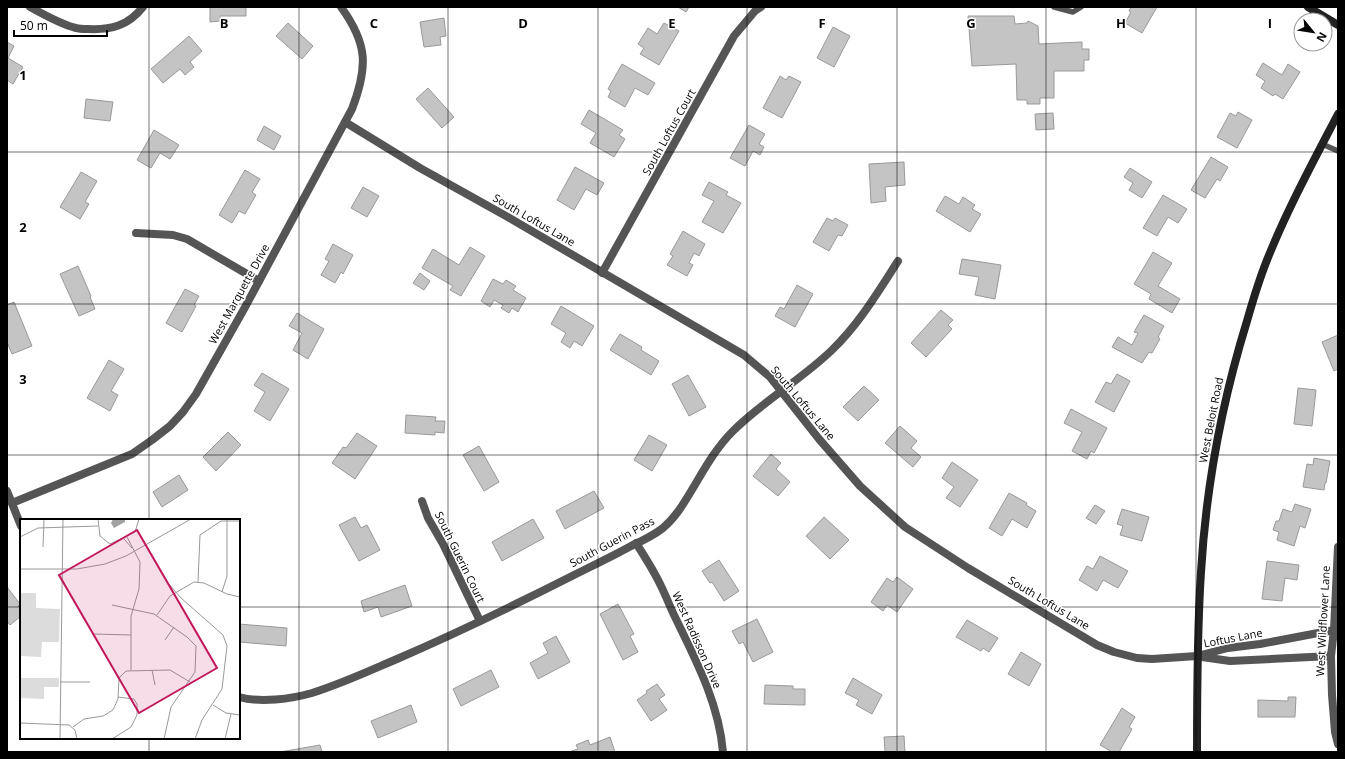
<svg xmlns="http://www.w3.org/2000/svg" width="1345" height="759" viewBox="0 0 1345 759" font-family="'Open Sans',sans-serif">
<rect width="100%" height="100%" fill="#fff"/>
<g fill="#c4c4c4" stroke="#999">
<polygon points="210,7 246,7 246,16 220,16 220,21 210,22"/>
<polygon points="678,7 689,7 686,12"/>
<polygon points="1131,7 1157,7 1142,33 1125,23 1131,12 1129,11"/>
<polygon points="968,16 1014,16 1015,24 1027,23 1028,21 1038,26 1039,44 1082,42 1082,49 1089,49 1089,60 1084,60 1084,71 1054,71 1054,98 1040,98 1040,104 1027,104 1027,100 1017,100 1016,64 972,66"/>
<polygon points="444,18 446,36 440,37 441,45 424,47 420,22"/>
<polygon points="288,23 313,46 302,59 276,36"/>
<polygon points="664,23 679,31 659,65 640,54 644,48 638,44 648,28 657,34"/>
<polygon points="833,27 850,36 834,67 817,58"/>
<polygon points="189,36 202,51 190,62 194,67 185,75 180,69 163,83 151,69"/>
<polygon points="7,42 14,46 8,58 23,67 13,84 7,80"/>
<polygon points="1263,63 1282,75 1288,64 1300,72 1283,99 1275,94 1273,96 1261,88 1265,81 1256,75"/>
<polygon points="622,64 655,83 648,95 635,88 625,107 608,97 611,91 608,89"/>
<polygon points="780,76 786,80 789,76 801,82 782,118 763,108"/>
<polygon points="428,88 454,117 442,128 416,99"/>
<polygon points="86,99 113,102 110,121 84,118"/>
<polygon points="589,110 623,130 619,135 625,139 614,157 590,143 596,133 581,124"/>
<polygon points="1238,112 1252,120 1237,148 1217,137 1230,113 1236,116"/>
<polygon points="1053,113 1054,129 1036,130 1035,114"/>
<polygon points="749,125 765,134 759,144 764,147 760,155 753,151 745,166 730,158"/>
<polygon points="264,126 281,136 274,150 257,140"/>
<polygon points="154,130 179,145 170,159 160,153 151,168 137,160"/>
<polygon points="1211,157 1228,167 1220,181 1217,179 1205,198 1191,190"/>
<polygon points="904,162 905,185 885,187 886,201 871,203 869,164"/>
<polygon points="575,167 604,183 597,195 586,189 574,210 557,200"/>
<polygon points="1130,168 1152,182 1142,198 1129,190 1133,183 1124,177"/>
<polygon points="245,170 260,179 252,192 256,195 245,214 239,211 232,223 219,215"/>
<polygon points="81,172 97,181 85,202 89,204 80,219 60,207"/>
<polygon points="709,182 728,192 726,195 741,203 723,233 702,222 714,201 702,195"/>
<polygon points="363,187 379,196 367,217 351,208"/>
<polygon points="1163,195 1187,209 1178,223 1168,217 1157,236 1143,228"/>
<polygon points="945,196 959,204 963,197 975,205 972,209 981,214 970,232 936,211"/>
<polygon points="827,218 833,221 835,218 848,225 842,236 838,235 829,251 813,242"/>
<polygon points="683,231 705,244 699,256 694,253 689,263 693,265 687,276 667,265 673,256 670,254"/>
<polygon points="333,244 353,255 343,274 341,272 335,283 321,275 329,261 325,259"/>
<polygon points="470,247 485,256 461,296 450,290 453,286 422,268 433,249 459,265"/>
<polygon points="1153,252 1172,263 1158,286 1180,299 1172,313 1149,299 1151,294 1134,284"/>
<polygon points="962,259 1001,265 995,299 975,295 979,277 959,274"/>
<polygon points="78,266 91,296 90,297 95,309 79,316 60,274"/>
<polygon points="420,273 430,281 424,290 413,283"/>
<polygon points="493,279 503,284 506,280 516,286 513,290 526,298 518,312 512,308 509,313 501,308 503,305 494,300 490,307 481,301"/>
<polygon points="797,285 813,294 795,327 775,316 780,307 784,309"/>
<polygon points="185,289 199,296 194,305 196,306 182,332 166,323"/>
<polygon points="14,302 32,346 12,354 7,342 7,305"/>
<polygon points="561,306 594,326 582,346 574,341 570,348 561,342 566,333 551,324"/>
<polygon points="941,310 953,320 948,325 952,329 926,357 911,343"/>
<polygon points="297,313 324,329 308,359 293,350 302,333 289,326"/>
<polygon points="1144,315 1164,326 1158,337 1160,339 1152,353 1149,352 1142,363 1112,347 1118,337 1132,345 1138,333 1134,332"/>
<polygon points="620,334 642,347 641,350 659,361 651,375 610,350"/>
<polygon points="1338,335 1338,369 1334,371 1322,342"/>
<polygon points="109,360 124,369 111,391 118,395 110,411 87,398"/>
<polygon points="262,373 289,389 270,421 254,411 265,392 254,385"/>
<polygon points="1117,374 1130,381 1114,412 1095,402 1106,382 1111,384"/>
<polygon points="688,375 706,407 689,416 672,384"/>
<polygon points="864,386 879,400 858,421 843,407"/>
<polygon points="1298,388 1316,390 1312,426 1294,424"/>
<polygon points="1071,409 1107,428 1094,453 1091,451 1087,459 1072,451 1082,432 1064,423"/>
<polygon points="406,415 436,417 435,421 445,421 444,433 435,432 435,435 405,433"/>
<polygon points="900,426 917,441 911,448 921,457 913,467 885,443"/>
<polygon points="228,432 241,445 216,471 203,457"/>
<polygon points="357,433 377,446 355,479 332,463 343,447 346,448"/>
<polygon points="649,435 667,445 652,471 634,460"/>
<polygon points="479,446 499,482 484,491 463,455"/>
<polygon points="771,454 781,463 776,469 790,482 778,496 753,476"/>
<polygon points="1314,458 1330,461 1326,483 1325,483 1324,490 1303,487 1307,464 1313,465"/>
<polygon points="952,462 978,480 960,507 946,498 954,487 942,478"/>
<polygon points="179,475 188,490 162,507 153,492"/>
<polygon points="594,491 604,508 565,529 556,511"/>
<polygon points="1009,493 1027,503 1026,505 1036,511 1027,528 1012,519 1002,536 989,528"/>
<polygon points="1295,504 1311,509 1305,528 1300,526 1294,546 1277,540 1279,532 1273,530 1276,521 1279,521 1283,509 1292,512"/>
<polygon points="1095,505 1105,511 1096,524 1086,518"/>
<polygon points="1122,509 1149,517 1142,541 1120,535 1123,526 1117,524"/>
<polygon points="355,517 361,528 367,525 380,550 359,561 339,525"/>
<polygon points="824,517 849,540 830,559 806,536"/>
<polygon points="533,519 544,538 502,561 492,542"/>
<polygon points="1100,556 1128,571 1118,588 1103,580 1097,591 1079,580 1087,566 1093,569"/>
<polygon points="719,560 739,591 724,601 712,582 710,583 702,571"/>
<polygon points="1267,561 1299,565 1297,580 1285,578 1282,601 1262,599"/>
<polygon points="897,577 913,589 897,612 887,605 883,611 871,602 887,578 893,582"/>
<polygon points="405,585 412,606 381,617 378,607 364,612 361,601"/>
<polygon points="7,587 20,604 18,606 21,609 21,616 10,625 7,621"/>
<polygon points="618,604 634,634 630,636 638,652 623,660 600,614"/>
<polygon points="757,619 773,652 753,662 743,642 739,644 732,631"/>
<polygon points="967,620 998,638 989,652 983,648 981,651 956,637"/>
<polygon points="239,624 287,628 286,646 239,642"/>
<polygon points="556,636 570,662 538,679 530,663 548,653 543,643"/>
<polygon points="1021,652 1041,664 1029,686 1008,674"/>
<polygon points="491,670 499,687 461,706 453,689"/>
<polygon points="853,678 882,695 872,714 856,705 859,700 845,693"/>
<polygon points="657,684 665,695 659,699 667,710 651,721 637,700 647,693 646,691"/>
<polygon points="765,685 793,686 793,689 805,689 805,705 764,704"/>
<polygon points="1288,697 1296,697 1295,717 1258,717 1258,700 1288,701"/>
<polygon points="411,705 417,722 378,738 371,721"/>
<polygon points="1122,708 1135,717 1129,727 1132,729 1119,752 1112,752 1100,745"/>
<polygon points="904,736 905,752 885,752 884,737"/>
<polygon points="610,737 615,752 569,752 578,749 576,745 588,740 590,745"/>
<polygon points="320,745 322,752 280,752"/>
</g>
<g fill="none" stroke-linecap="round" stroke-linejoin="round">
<g stroke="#555" stroke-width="5.5">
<polyline points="1054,7 1073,12 1081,7"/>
<polyline points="1322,144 1338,151"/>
</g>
<g stroke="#555" stroke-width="8">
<path d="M30,7C45,15 60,24 76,28C79,29 84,29 88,29C111,30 128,26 143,7"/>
<polyline points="345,122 420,168 506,216 744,355 770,377 819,439 860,486 905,527 968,568 1097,645 1114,652 1137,658 1152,659 1197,656 1228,648 1260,644 1334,630"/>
<polyline points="136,233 173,235 187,239 259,281"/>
<polyline points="602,273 734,36 755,11 761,7"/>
<polyline points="7,491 21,526"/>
<polyline points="422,501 428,518 443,544 480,621"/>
<path d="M12,503L132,454L152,440L170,426L183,412L196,394L244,309L352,109C368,67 368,44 341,7"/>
<path d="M636,543C645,557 654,571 661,586C666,596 670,607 675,617C696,660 719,704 723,752"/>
<polyline points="1338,547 1334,630 1331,656 1332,695 1335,732 1338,744"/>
<polyline points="1202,657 1230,661 1331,656"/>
<path d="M239,697C260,703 291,699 312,693C341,684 369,671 397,659C457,633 517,604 576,574C594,565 613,556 631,546C642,541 654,535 663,528C676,517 684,503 693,488C705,468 716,448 733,431C763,401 801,380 832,350C859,324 878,292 898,261"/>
</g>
<g stroke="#222" stroke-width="8">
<polyline points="1308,7 1338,25"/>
<path d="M1197,752C1197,692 1197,632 1201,572C1206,487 1222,402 1247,321C1253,300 1259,280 1267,260C1287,210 1313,162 1338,114"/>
</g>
</g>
<path fill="none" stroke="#000" stroke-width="1" stroke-opacity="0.55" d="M149,7V520M299,7V752M448,7V752M598,7V752M747,7V752M897,7V752M1046,7V752M1196,7V752M7,152H1338M7,304H1338M7,455H1338M7,607H21M239,607H1338M149,738V752"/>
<g text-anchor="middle" stroke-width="3" stroke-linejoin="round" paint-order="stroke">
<g font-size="11" fill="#000" stroke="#fff">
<text transform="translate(669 132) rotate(-61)" y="4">South Loftus Court</text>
<text transform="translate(534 220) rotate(30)" y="4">South Loftus Lane</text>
<text transform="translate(239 294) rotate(-61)" y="4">West Marquette Drive</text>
<text transform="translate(803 403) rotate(50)" y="4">South Loftus Lane</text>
<text transform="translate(1211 420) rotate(-79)" y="4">West Beloit Road</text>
<text transform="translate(612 542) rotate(-28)" y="4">South Guerin Pass</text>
<text transform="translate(460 557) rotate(64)" y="4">South Guerin Court</text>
<text transform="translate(1049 603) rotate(31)" y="4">South Loftus Lane</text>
<text transform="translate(1323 621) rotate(-87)" y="4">West Wildflower Lane</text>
<text transform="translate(1233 638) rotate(-11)" y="4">Loftus Lane</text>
<text transform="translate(697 640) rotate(66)" y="4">West Radisson Drive</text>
</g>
</g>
<g transform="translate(20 519)">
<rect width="220" height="220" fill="#fff"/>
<path d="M0,74H16V89L40,90L39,123H22L21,138L0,137ZM0,159H39V168H24V180L0,179Z" fill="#dcdcdc"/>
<path d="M93,0H105V3L94,9L91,4Z" fill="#a3a3a3"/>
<path fill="none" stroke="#999" stroke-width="1" d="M78,0L80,17L90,25L115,13L119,0M0,18L18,9L78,7M107,18L120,43L119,70L111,97V151M104,20L112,29M23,28L24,0M0,50H57L85,45L106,37L171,0M178,63L180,16L201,2H220M148,64L161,79L203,116L207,127L202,170L182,201L175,220M202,73L207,57V1M92,86L134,95L167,118L176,127L175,153L151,188L144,220M137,96L150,77L174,63L184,64L207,75L220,78M73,115L111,116M145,121L154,108M132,151L135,166M40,163H70M193,186L206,194L220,196M0,204L49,206L55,211L57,220M53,208L64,200L83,197L93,191L98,180L99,159L106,152L150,151L170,163M40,220L43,0M92,220L111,208L117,196V185L114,180L98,178M205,220L211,195"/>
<path fill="#c2185b" fill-opacity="0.15" stroke="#c2185b" stroke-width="2" d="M117,11L197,149L119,194L39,56Z"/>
<rect width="220" height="220" fill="none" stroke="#000" stroke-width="2"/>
</g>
<g font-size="13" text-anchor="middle" font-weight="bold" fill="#000" stroke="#fff" stroke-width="3" stroke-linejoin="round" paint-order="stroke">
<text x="224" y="28">B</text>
<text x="374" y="28">C</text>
<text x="523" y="28">D</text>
<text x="672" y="28">E</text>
<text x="822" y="28">F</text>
<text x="971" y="28">G</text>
<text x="1121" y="28">H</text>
<text x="1270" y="28">I</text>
<text x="23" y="80">1</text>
<text x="23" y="232">2</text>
<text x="23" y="384">3</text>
</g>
<rect width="1345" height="759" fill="none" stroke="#000000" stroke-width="16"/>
<g transform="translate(1313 32) rotate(120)"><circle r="19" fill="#ffffff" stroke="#999999"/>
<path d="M0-3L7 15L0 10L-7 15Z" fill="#000000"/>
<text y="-6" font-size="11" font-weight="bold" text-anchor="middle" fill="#000000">N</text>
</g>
<path d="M14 30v6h93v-6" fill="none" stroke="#000000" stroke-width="2"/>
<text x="20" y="30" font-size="12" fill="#000000" stroke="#ffffff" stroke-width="3" paint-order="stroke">50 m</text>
</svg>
